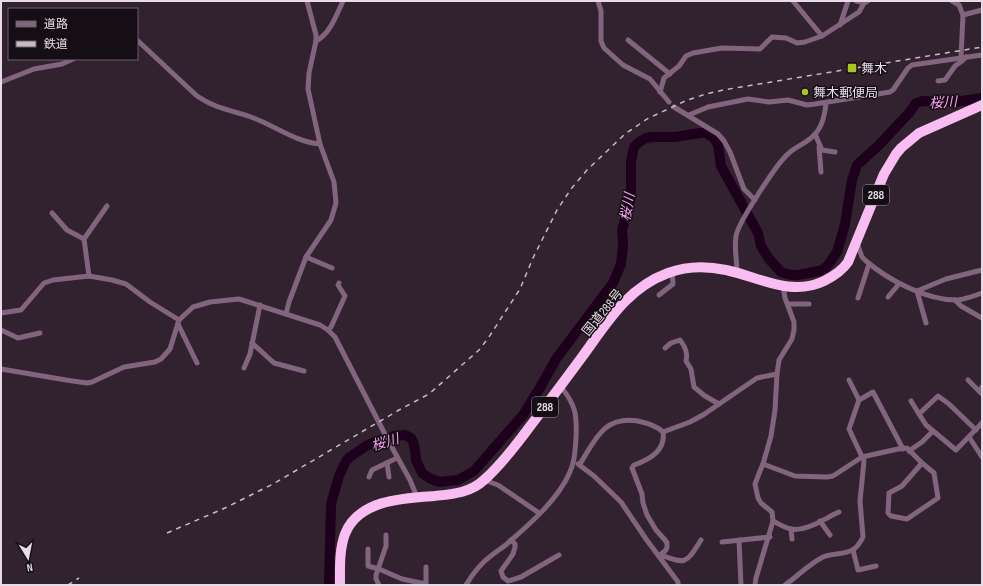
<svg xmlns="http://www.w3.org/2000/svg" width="983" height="586" viewBox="0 0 983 586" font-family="'Sofia Sans Condensed','Noto Sans JP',sans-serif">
<rect width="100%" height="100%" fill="#322230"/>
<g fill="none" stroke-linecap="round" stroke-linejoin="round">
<polyline stroke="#1d001b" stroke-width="10" points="329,585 331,504 339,476 346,461 350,457 366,446 375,442 394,436 405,435 411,438 413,442 415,449 416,460 422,473 429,478 439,482 458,480 474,471 523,415 541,386 556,359 613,283 621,264 623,245 622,230 631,197 631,161 634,147 639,142 646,138 652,137 675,137 700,133 706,133 714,138 718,145 721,166 758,233 761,246 769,259 781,272 791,275 798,275 819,271 824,269 828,265 837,252 842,235 845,224 852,180 857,165 879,145 909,113 916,103 923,101 955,102 982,98"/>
<g stroke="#82647e" stroke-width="5">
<polyline points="598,1 601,11 601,41 604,48 623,65 650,79 669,102"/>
<polyline points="793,1 822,36 859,12 864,3"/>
<polyline points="856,1 864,3 868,1"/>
<polyline points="952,1 959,5 963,15 982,10"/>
<polyline points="840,25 848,1"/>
<path d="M137,40L197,96C216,109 231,110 251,117C274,125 295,142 320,144"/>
<polyline points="628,40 670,74"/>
<path d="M316,41C330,34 337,14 343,1"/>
<polyline points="961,57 963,15"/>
<polyline points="938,81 945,80 955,66 962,61 966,57"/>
<polyline points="1,82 34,69 62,64 73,59"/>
<polyline points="660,92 664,78 679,66 686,56 693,53 722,48 760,49 772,37 786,38 797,43 805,42 822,36"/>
<polyline points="674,107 718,134 724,141 730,152 744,189 755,200"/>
<polyline points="689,115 708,107 748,99 769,102 788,100 807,105 815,104 890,92 893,90 908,68 912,65 982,55"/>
<polyline points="815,134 822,150 835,152"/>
<polyline points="819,147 821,172"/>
<polyline points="52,213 67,230 84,239"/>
<path d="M857,243L862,257L866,261C888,280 928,301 958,300C966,299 974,296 982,293"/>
<polyline points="306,257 332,268"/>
<path d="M737,273C737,261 734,248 736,236C738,223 777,163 788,154C796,146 808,143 815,134C822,127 825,113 826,103"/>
<polyline points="89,276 84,239 107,206"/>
<polyline points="659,295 673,284 672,272"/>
<polyline points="888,297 899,284"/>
<polyline points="858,298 869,264"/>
<polyline points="955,300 961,306 982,318"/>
<polyline points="788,304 809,304"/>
<polyline points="1,313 21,310 44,283 53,280 89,276 112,280 126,284 150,302 179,320"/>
<polyline points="286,314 289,302 306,257 331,220 336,203 334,182 320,144 308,89 309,73 316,41 316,35 307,1"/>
<polyline points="926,323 917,291 946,279 982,270"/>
<polyline points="178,324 197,363"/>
<polyline points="1,330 18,338 40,333"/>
<polyline points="328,330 331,327 345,296 338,285 339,283"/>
<polyline points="252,343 274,363 304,371"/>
<path d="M665,348L671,343L680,340C685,346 688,353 686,361L691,369L694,387L705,396L719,404"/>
<polyline points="244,368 250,354 260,305"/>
<polyline points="1,369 66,380 87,383 92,382 124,367 155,362 161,359 170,349 179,320 193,307 210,302 239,299 320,325 328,330 335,337 389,442 410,480 417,497"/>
<polyline points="849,380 859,400"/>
<polyline points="968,380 979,391"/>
<polyline points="982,387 979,391 982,394"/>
<polyline points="911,401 919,414"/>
<polyline points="976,430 949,404 938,396 919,414 926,425 956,450 982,423"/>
<polyline points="663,432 690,422 703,415 757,378 777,374"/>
<polyline points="969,437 982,457"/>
<polyline points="909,451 922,442 932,432"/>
<polyline points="387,463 389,477"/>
<polygon points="922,463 934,473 938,498 907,519 891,516 888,513 889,493 902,486"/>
<polyline points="578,464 594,476 621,502 646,539 678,582 678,585"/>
<path d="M580,464C595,440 604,415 638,421C647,423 657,426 663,432C666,451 649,460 634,465L632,468L642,494L643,503L647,515L656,530L665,540L667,543V547L666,550L659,556"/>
<polyline points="763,464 795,476 827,477 833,476 862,457 898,449 907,448 922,463"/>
<polyline points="369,477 372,470 397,458"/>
<polyline points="484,480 498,485 539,513"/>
<path d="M773,521C779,524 785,528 791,529C807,532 825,518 839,512"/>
<polyline points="820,521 830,535"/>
<polyline points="791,529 792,539"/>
<polyline points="511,540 515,544 515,547 513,554 501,571 503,577 508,581 521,577 559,555"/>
<polyline points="739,540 741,585"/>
<polyline points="722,542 770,537"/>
<polyline points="368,549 368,566 379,569 402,579 426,584"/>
<polyline points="853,550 858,570 876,566"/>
<path d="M661,555C687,565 686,563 701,540"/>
<polyline points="426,567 426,585"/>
<polyline points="379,585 376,579 376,575 386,546 386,535"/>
<path d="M466,585C473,573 481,563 492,555C497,551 504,547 509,542C530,524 558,499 569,474C575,462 575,450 576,438C577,415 576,405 561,387"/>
<polyline points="755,585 756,578 773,521 772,512 761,503 758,498 755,484 760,471 763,464 771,436 775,410 777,374 779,360 792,339 794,330 794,322 785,298 783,286"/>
<path d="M785,585C798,576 809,564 823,557C832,553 846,555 854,549C858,546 861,541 863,537L860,501L864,461L849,429L859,400L873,392L903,449"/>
</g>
<path stroke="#f9bdf2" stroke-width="10" d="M340,585C340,569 339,550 345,534C358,500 403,498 434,496C453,494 470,493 484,480C502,464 517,444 531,425C548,403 565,380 582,357C607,323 627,288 668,273C687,266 707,266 726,270C759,277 791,297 824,281C834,276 842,271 848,262L884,174L896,154L901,148L919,133L982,105"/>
<g stroke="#c7bbc5" stroke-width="1.5" stroke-dasharray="5 5" stroke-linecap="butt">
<polyline points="167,533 225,508 273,484 399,410 429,394 479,350 489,337 520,289 533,258 557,210 571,189 587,170 625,134 647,119 685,101 706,94 723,90 982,47"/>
<polyline points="68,585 79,578"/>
</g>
</g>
<g fill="#a8c71d" stroke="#150e14" stroke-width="1.5">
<rect x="847" y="63" width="10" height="10" rx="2"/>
<circle cx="805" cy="92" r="4"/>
</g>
<g text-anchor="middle" stroke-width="3" stroke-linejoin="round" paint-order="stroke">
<g fill="#150e14" stroke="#a89ea6" stroke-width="1">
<rect x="863" y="185" width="26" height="20" rx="3"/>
<rect x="532" y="397" width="26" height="20" rx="3"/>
</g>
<g font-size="12" font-weight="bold" fill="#e7dce5">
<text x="876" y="199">288</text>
<text x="545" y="411">288</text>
</g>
<g font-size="13" fill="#e7dce5" stroke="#150e14" text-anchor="start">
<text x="861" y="73">舞木</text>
<text x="813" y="97">舞木郵便局</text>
</g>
<g font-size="13" fill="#e7dce5" stroke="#150e14">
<text transform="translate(602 312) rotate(-51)" y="5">国道288号</text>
</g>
<g font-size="14" font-style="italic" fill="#fb9ef1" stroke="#150e14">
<text transform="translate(943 102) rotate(-3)" y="5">桜川</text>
<text transform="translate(627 207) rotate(-80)" y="5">桜川</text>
<text transform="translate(385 442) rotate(-17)" y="5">桜川</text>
</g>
</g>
<rect width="983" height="586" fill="none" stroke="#e7dce5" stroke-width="4"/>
<rect x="8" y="8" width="130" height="52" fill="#150e14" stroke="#696068"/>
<rect x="16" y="21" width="20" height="6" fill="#82647e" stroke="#696068"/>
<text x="44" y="28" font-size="12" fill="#e7dce5">道路</text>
<rect x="16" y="41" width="20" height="6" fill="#c7bbc5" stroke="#696068"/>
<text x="44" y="48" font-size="12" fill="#e7dce5">鉄道</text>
<g transform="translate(28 558) rotate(170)" stroke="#150e14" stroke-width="3" paint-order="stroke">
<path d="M0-3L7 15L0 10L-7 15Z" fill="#e7dce5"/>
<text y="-6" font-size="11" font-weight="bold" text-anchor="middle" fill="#e7dce5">N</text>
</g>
</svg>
